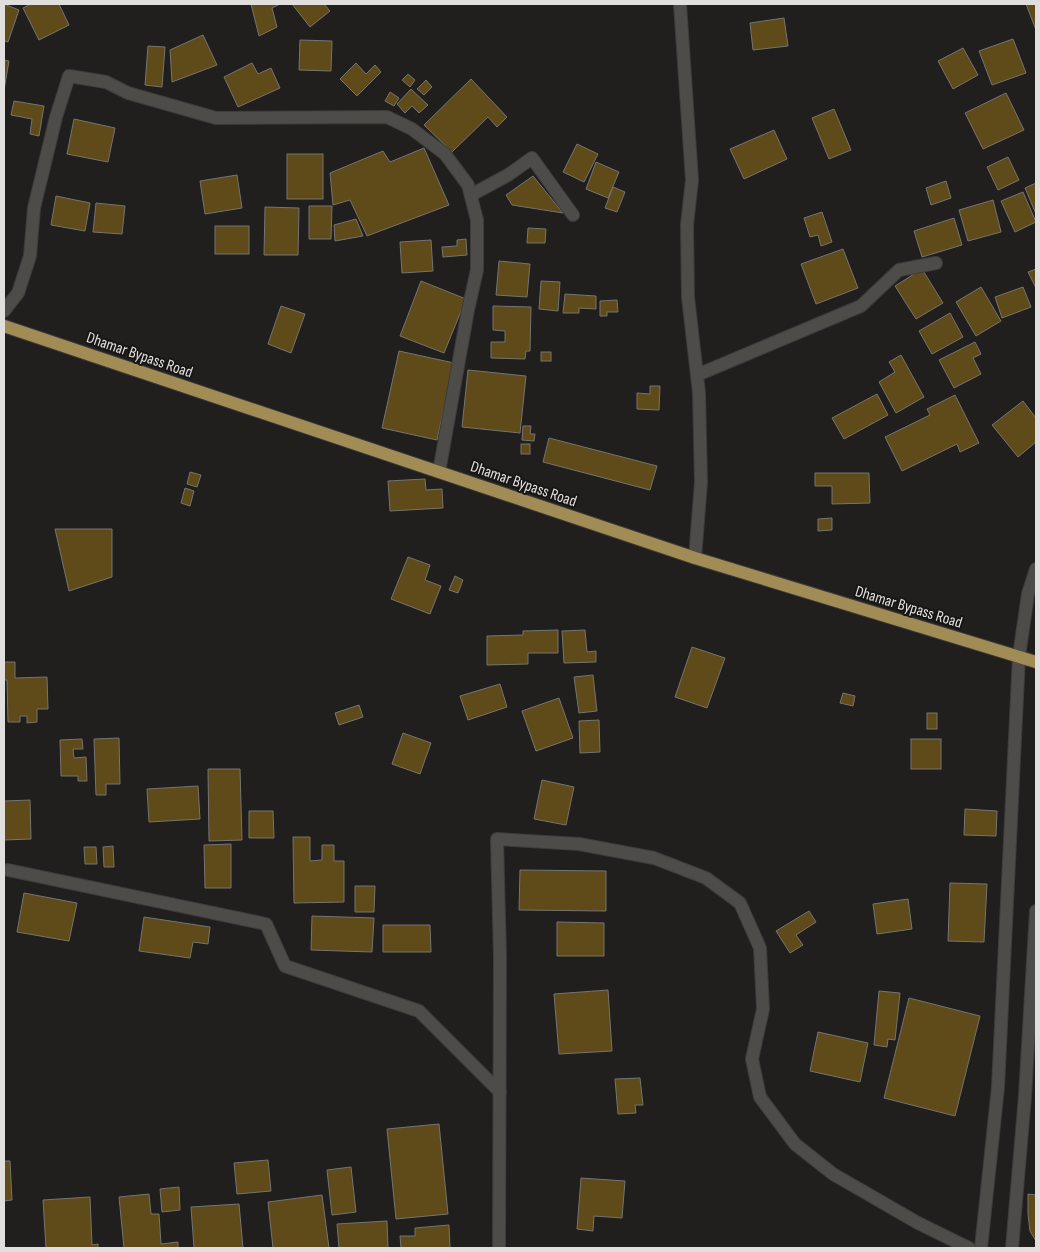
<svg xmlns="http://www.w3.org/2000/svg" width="1040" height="1252" viewBox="0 0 1040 1252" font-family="'Sofia Sans Condensed',sans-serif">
<rect width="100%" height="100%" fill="#201f1d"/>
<g fill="#5f4b19" stroke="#767471">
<polygon points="4,4 19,10 8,42 4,41"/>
<polygon points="31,4 59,4 69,25 39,40 23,8"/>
<polygon points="251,4 280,4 272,8 277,27 259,36"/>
<polygon points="292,4 324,4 330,11 310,27"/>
<polygon points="1026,4 1036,4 1036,30"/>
<polygon points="784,18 788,46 753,50 750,23"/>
<polygon points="203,35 217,65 172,82 170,50"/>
<polygon points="1013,39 1026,73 992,85 979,51"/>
<polygon points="300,40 332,41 331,71 299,70"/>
<polygon points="148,46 165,47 162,87 145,85"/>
<polygon points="963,48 978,75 953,89 938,61"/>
<polygon points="4,60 9,61 4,90"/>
<polygon points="252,63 258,74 271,68 280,88 238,107 224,77"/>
<polygon points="356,63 366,74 375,65 381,72 357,96 340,79"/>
<polygon points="408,74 415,80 410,87 402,80"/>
<polygon points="471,79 507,117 497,127 488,117 452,152 424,125"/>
<polygon points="426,80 432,87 424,95 417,89"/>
<polygon points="411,89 428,105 419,113 412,106 405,113 397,104"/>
<polygon points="390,92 399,98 394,106 385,101"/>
<polygon points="1006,93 1024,130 983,149 965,113"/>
<polygon points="14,101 44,106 39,136 30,134 32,119 11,115"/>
<polygon points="834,109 851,150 829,159 812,118"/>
<polygon points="74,119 115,128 108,162 67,154"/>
<polygon points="774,130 787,159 744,179 730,149"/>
<polygon points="577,144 598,154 584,182 563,172"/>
<polygon points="424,148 449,205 367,236 350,200 333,205 330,173 383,151 390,162"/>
<rect x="287" y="154" width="36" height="45"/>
<polygon points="1008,157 1019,180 998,190 987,167"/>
<polygon points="596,162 619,172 608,198 586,189"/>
<polygon points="237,175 242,208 205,214 200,181"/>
<polygon points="533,176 563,213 512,205 506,195"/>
<polygon points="946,181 951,198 931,205 926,188"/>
<polygon points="1036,183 1036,214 1025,188"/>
<polygon points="613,187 625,192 617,212 605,208"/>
<polygon points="1023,192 1036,222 1015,232 1001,201"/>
<polygon points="56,196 90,203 85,231 51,225"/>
<polygon points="993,200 1001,232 968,241 959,210"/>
<polygon points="96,203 125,206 122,234 93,232"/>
<polygon points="309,206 332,206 331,239 309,239"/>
<polygon points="265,207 299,208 298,255 264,255"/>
<polygon points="822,212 832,242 821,246 818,235 810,237 804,218"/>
<polygon points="954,218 962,245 922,257 914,231"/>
<polygon points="356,219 363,236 335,241 334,225"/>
<rect x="215" y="226" width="34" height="28"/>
<polygon points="528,228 546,229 545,243 527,243"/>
<polygon points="466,239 467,255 443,257 442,247 457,246 457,240"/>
<polygon points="431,240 433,271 402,273 400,242"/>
<polygon points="843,249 858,288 816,304 801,264"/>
<polygon points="499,261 530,264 527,297 496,295"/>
<polygon points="922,269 943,303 916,319 895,286"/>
<polygon points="1036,269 1036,288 1028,272"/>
<polygon points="421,281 466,299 444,353 400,336"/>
<polygon points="541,281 560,282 558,311 539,309"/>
<polygon points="981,287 1001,321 976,336 956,302"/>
<polygon points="1023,287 1031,307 1002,318 995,297"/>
<polygon points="565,294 596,296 596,309 579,308 579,313 563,313"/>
<polygon points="617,300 618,312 607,312 607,316 600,316 600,301"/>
<polygon points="281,306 305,314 291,353 268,344"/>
<polygon points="493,306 531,307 530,351 526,351 525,359 491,358 491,342 505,342 505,331 493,330"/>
<polygon points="950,313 963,337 932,354 919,331"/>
<polygon points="975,342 981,354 973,358 981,374 954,388 939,360"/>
<polygon points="399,351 454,363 437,440 382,428"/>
<rect x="541" y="352" width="10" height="9"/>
<polygon points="901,355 924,397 896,413 879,382 895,372 889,362"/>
<polygon points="468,370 526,376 520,433 462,427"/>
<polygon points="650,386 660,386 659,410 637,409 637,393 650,394"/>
<polygon points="877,394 888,415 844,439 832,418"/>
<polygon points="955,395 979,443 960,452 957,444 902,471 885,437 930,415 927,409"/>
<polygon points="1023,401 1036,418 1036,442 1018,457 992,425"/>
<polygon points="523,426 531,426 530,434 535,434 534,441 522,440"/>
<polygon points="549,438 657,466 650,490 543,462"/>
<rect x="521" y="444" width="9" height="10"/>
<polygon points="190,472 201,475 197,487 187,484"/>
<polygon points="815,473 869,473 870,503 832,504 832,486 815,486"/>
<polygon points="425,479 426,490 442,489 443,508 390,511 388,481"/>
<polygon points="185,488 194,491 190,506 181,503"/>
<polygon points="832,518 832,530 818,531 818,519"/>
<polygon points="55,529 112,529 112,577 69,591"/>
<polygon points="408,557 430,565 425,580 441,586 430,614 391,599"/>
<polygon points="455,576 463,580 458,593 449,590"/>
<polygon points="558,630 558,653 528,653 528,664 487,665 487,636 523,635 523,631"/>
<polygon points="585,630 587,652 596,651 596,662 564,663 562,631"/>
<polygon points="692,647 725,658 707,708 675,697"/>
<polygon points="4,662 15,662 15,678 47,677 48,709 37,709 37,722 27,723 27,716 20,716 20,722 8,722 7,680 4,680"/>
<polygon points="593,675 597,711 579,713 574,677"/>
<polygon points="500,684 507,707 468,720 460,696"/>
<polygon points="843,693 855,696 853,706 840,703"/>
<polygon points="559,698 573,738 536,751 522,711"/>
<polygon points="359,705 363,717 339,725 335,713"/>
<rect x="927" y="713" width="10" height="16"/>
<polygon points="599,720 600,752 580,753 579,721"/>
<polygon points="403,733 431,743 420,774 392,764"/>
<polygon points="119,738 120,784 106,784 106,795 96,795 94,739"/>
<polygon points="82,739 83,749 73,749 74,758 86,757 87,781 78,781 78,776 61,776 60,740"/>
<rect x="911" y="739" width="30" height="30"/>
<polygon points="208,769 240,769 242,840 209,841"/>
<polygon points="542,780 574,787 566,825 534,819"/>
<polygon points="198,786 200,819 149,822 147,789"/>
<polygon points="30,800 31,839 4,840 4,801"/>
<polygon points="965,809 997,811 996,836 964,835"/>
<polygon points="249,811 273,811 274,838 249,838"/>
<polygon points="293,837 310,837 310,861 322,860 322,845 334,845 334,861 344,861 344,902 294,903"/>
<polygon points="231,844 231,888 205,888 204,845"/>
<polygon points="113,846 114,867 104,867 103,847"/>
<polygon points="84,847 96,847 97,864 85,864"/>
<polygon points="520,870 606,871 606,911 519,910"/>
<polygon points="950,883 987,884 984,942 948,941"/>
<polygon points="355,886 375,886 374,912 355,912"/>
<polygon points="24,893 77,903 69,941 17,932"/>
<polygon points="908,899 912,929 877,934 873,904"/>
<polygon points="809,911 816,922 796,935 803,945 790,953 776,931"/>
<polygon points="312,916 374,918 372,952 311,950"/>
<polygon points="144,917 210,927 208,944 193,942 190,958 139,951"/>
<polygon points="557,922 604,923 604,956 557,956"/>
<polygon points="383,925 430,925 431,952 383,952"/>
<polygon points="608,990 612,1051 559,1054 554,994"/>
<polygon points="879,991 900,993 895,1040 888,1039 887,1047 874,1045"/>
<polygon points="909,998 980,1016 955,1116 884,1098"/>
<polygon points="818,1032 868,1043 860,1082 810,1071"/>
<polygon points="640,1078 643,1105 635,1105 636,1113 618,1114 615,1079"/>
<polygon points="439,1124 448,1214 396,1219 387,1129"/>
<polygon points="268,1160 271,1191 237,1194 234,1163"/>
<polygon points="4,1161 10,1161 12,1200 4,1201"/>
<polygon points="351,1167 356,1212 332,1215 327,1170"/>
<polygon points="581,1178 625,1181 622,1218 594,1216 593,1231 577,1229"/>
<polygon points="179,1187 180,1210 162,1212 160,1189"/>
<polygon points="149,1194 151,1214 159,1214 161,1244 178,1242 178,1248 124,1248 119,1197"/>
<polygon points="1028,1194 1036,1195 1036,1241 1030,1231 1028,1214"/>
<polygon points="322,1195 329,1248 273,1248 268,1202"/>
<polygon points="90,1197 92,1245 98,1244 98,1248 46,1248 43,1200"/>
<polygon points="239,1204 243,1248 194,1248 191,1207"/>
<polygon points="387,1221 388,1248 339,1248 337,1224"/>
<polygon points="449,1225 450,1248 401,1248 400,1236 415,1236 415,1228"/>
</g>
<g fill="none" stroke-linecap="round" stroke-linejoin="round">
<defs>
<g id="minor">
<polyline points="680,4 692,180 687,225 688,297 699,393 701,482 695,558"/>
<polyline points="471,195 508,175 532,158 573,215"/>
<polyline points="4,311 18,293 30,256 34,208 56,117 69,76 106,82 128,93 216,118 387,117 412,129 445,154 468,185 477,220 477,270 468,310 439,472"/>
<polyline points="697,375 861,306 899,270 936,263"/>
<polyline points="8,870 266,924 285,966 419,1011 500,1092"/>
<polyline points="499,1248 500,957 497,839 579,844 654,858 706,878 740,903 760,948 763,1009 752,1059 760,1097 795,1144 833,1174 918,1223 969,1248"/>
<polyline points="981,1248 998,1087 1019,656 1028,594 1036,569"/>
<polyline points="1012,1248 1025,1096 1036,911"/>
</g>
<polyline id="major" points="4,326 695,558 1036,662"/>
</defs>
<use href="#minor" stroke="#3d3c3b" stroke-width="14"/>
<use href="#major" stroke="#3d3c3b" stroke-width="14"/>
<use href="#minor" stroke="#4d4c49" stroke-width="12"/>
<use href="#major" stroke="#a28c56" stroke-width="12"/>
</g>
<g text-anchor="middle" stroke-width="4" stroke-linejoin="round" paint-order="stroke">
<g font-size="16" fill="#e0dfde" stroke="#171614">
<text transform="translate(140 354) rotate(19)" y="6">Dhamar Bypass Road</text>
<text transform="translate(524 483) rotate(19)" y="6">Dhamar Bypass Road</text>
<text transform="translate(909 606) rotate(17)" y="6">Dhamar Bypass Road</text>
</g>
</g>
<rect width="1040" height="1252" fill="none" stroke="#e0dfde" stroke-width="10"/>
</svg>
